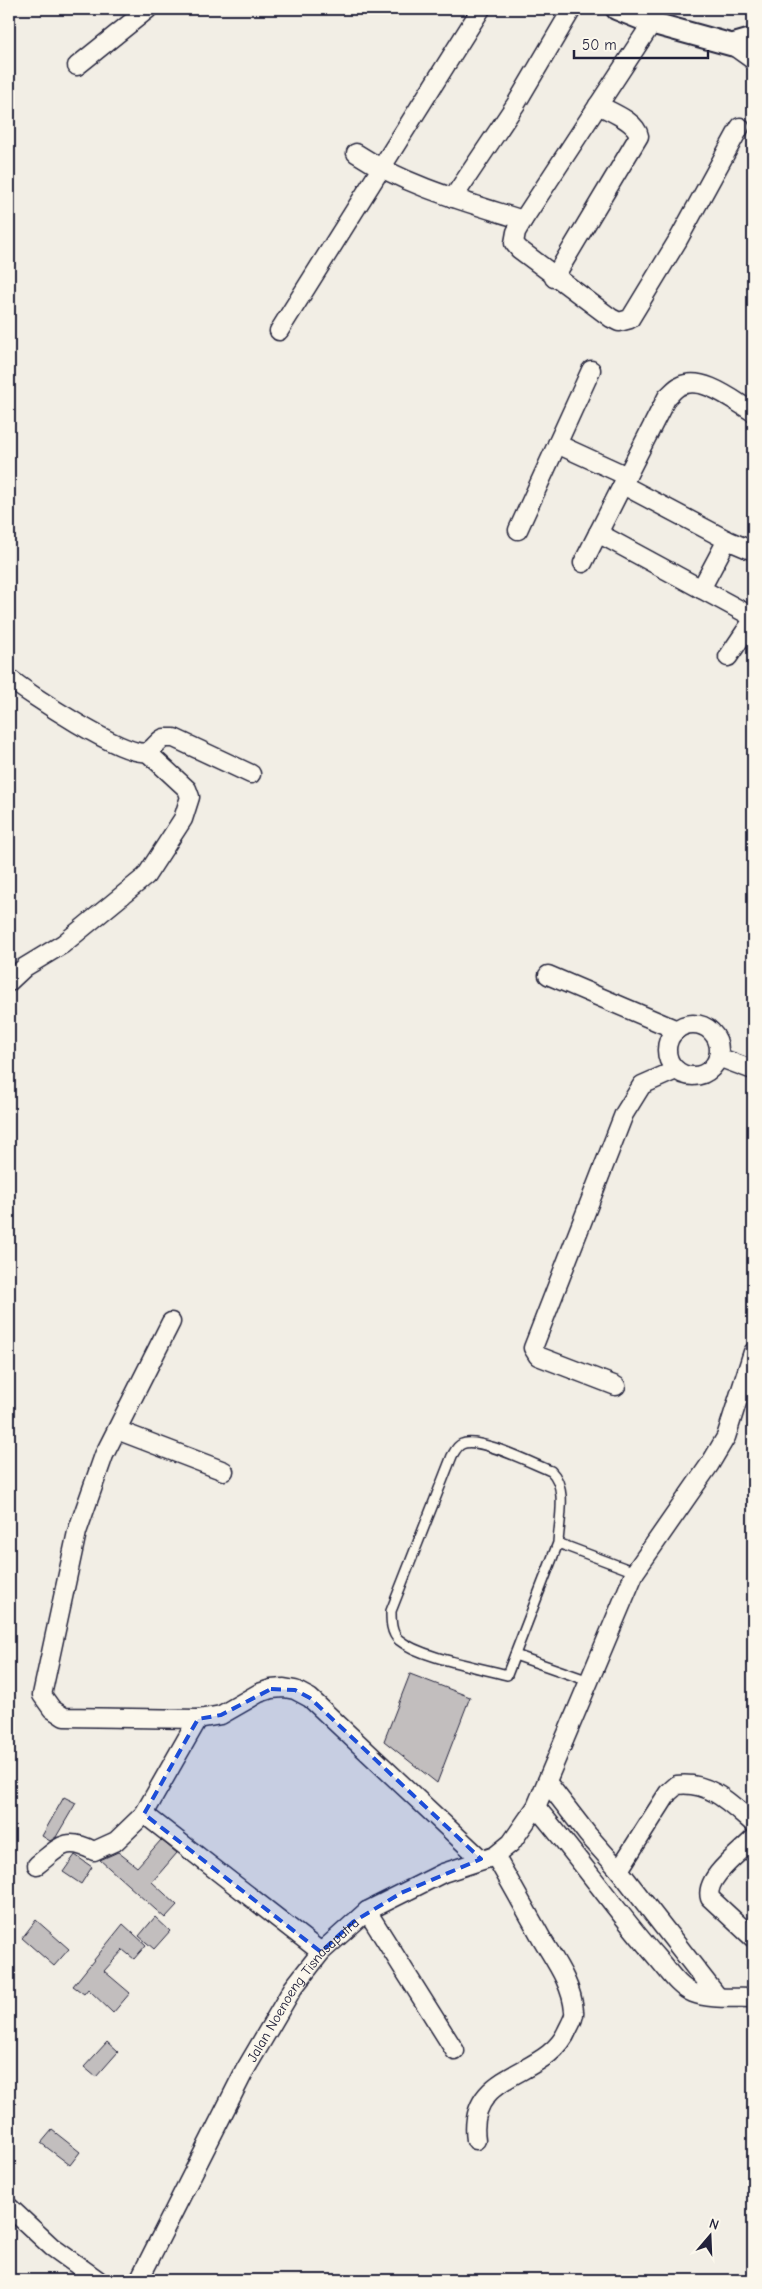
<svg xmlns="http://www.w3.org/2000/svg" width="762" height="2289" viewBox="0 0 762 2289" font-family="'Comic Neue',sans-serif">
<rect width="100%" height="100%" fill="#f2eee5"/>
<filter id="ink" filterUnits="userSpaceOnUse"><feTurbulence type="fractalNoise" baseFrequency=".02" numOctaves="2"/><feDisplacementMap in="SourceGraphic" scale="10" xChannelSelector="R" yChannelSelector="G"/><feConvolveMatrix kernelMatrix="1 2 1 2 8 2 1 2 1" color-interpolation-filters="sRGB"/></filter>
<g filter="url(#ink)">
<g fill="#c2bebe" stroke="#22223b">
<polygon points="410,1674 470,1697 437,1783 384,1741"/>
<polygon points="64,1797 76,1803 56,1837 50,1841 42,1836"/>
<polygon points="161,1840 177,1853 152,1882 177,1905 165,1918 100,1860 118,1852 137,1867"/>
<polygon points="75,1855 92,1867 81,1884 63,1872"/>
<polygon points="155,1917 170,1931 154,1949 139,1936"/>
<polygon points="36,1920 69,1949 54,1966 22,1938"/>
<polygon points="123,1924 146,1945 134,1959 123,1950 104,1971 130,1993 113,2013 88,1989 84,1994 73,1986"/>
<polygon points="107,2042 118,2052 96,2077 84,2067"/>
<polygon points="52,2130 80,2152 70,2165 41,2143"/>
</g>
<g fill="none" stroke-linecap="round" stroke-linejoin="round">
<defs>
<g id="service">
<path d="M558,1543C559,1521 568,1487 551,1471C533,1464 478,1436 462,1444C457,1446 455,1451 452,1456L391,1611C391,1621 391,1633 399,1640C421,1658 479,1667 507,1675L558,1543L635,1572"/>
<polyline points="515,1655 589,1681"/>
</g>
<g id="minor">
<polyline points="652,23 523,220 516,232 514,243 519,249 611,318 619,322 630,319 678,240 740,127"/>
<polyline points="732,45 753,60"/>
<polyline points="77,66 148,9"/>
<path d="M356,153C406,186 466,202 523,220"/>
<polyline points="453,198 516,104 572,9"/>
<path d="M554,278L639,136C636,121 611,112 598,105"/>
<polyline points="279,331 481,9"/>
<polyline points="557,444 627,476"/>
<polyline points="623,485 727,540"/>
<polyline points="518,530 591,370"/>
<polyline points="598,533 753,617"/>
<path d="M583,563L667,397C671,394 675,388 680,386C703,375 734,401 753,412"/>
<polyline points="701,589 727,540 753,551"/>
<polyline points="728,657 753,620"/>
<path d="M9,678C27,693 127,759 146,752C153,750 157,741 164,738H174L251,774"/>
<polyline points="548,975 677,1030"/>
<polyline points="9,982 25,967 63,944 146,876 183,819 190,797 187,789 147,752"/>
<circle cx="693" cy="1050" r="26"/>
<polyline points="718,1057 753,1070"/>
<polyline points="171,1322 104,1455 77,1532 42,1695 52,1709 64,1717 198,1719 221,1715 259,1693 271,1689 284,1688 295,1690 310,1698 481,1859"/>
<polyline points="616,1386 538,1356 533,1348 624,1114 642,1085 676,1070"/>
<polyline points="117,1430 224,1471"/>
<polyline points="198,1719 144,1814 321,1952"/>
<polyline points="547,1782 588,1835 619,1870"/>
<path d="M536,1807C578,1856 615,1910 658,1959C668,1970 678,1987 693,1993C711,2000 734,1997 753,1998"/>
<path d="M753,1839C740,1853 704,1878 710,1898L753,1938"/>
<path d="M37,1865C60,1847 65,1836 94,1851L116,1841L144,1814"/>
<polyline points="367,1911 455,2051"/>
<path d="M718,1997L619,1870L668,1793L677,1785C710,1781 731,1804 753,1823"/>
<path d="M476,2140C466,2069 548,2079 568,2029C571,2023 575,2016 574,2011C572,1984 555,1961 542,1939C526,1911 511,1883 495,1856"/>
<polyline points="9,2207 52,2247 98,2280"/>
<path id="s1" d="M139,2280L245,2070L293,1988L321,1952L367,1911L443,1873L495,1856L511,1843L536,1807L635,1572L710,1464L726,1437L753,1352"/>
</g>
<polyline id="tertiary" points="617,9 652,23 732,45 753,39"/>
</defs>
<use href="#service" stroke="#22223b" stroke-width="12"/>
<use href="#minor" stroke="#22223b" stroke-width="21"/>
<use href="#tertiary" stroke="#22223b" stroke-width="25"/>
<use href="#service" stroke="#fbf7ec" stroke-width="9"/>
<use href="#minor" stroke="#fbf7ec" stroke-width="18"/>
<use href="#tertiary" stroke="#fbf7ec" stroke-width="21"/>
</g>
</g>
<path fill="#1d4ed8" fill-opacity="0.2" stroke="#1d4ed8" stroke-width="4" stroke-dasharray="10 6" stroke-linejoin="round" d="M271,1689L295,1690L310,1698L481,1859L401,1893L353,1922L321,1952L144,1814L198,1719L221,1715Z"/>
<g text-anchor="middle" stroke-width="4.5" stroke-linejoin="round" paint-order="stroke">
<g font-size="14" fill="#22223b" stroke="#fbf7ec">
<text dy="5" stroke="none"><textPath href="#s1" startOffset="335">Jalan Noenoeng Tisnasaputra</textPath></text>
</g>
</g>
<rect width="762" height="2289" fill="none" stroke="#fbf7ec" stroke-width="30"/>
<rect x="15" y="15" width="732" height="2259" fill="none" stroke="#22223b" stroke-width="2" filter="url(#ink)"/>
<g transform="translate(710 2236) rotate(19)" stroke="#fbf7ec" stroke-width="4" paint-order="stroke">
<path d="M0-4L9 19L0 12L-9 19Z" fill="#22223b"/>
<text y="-8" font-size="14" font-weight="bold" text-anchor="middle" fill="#22223b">N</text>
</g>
<path d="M574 50v8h134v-8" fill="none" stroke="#22223b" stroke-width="2.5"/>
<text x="582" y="50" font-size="15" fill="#22223b" stroke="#fbf7ec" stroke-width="4" paint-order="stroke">50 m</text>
</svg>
